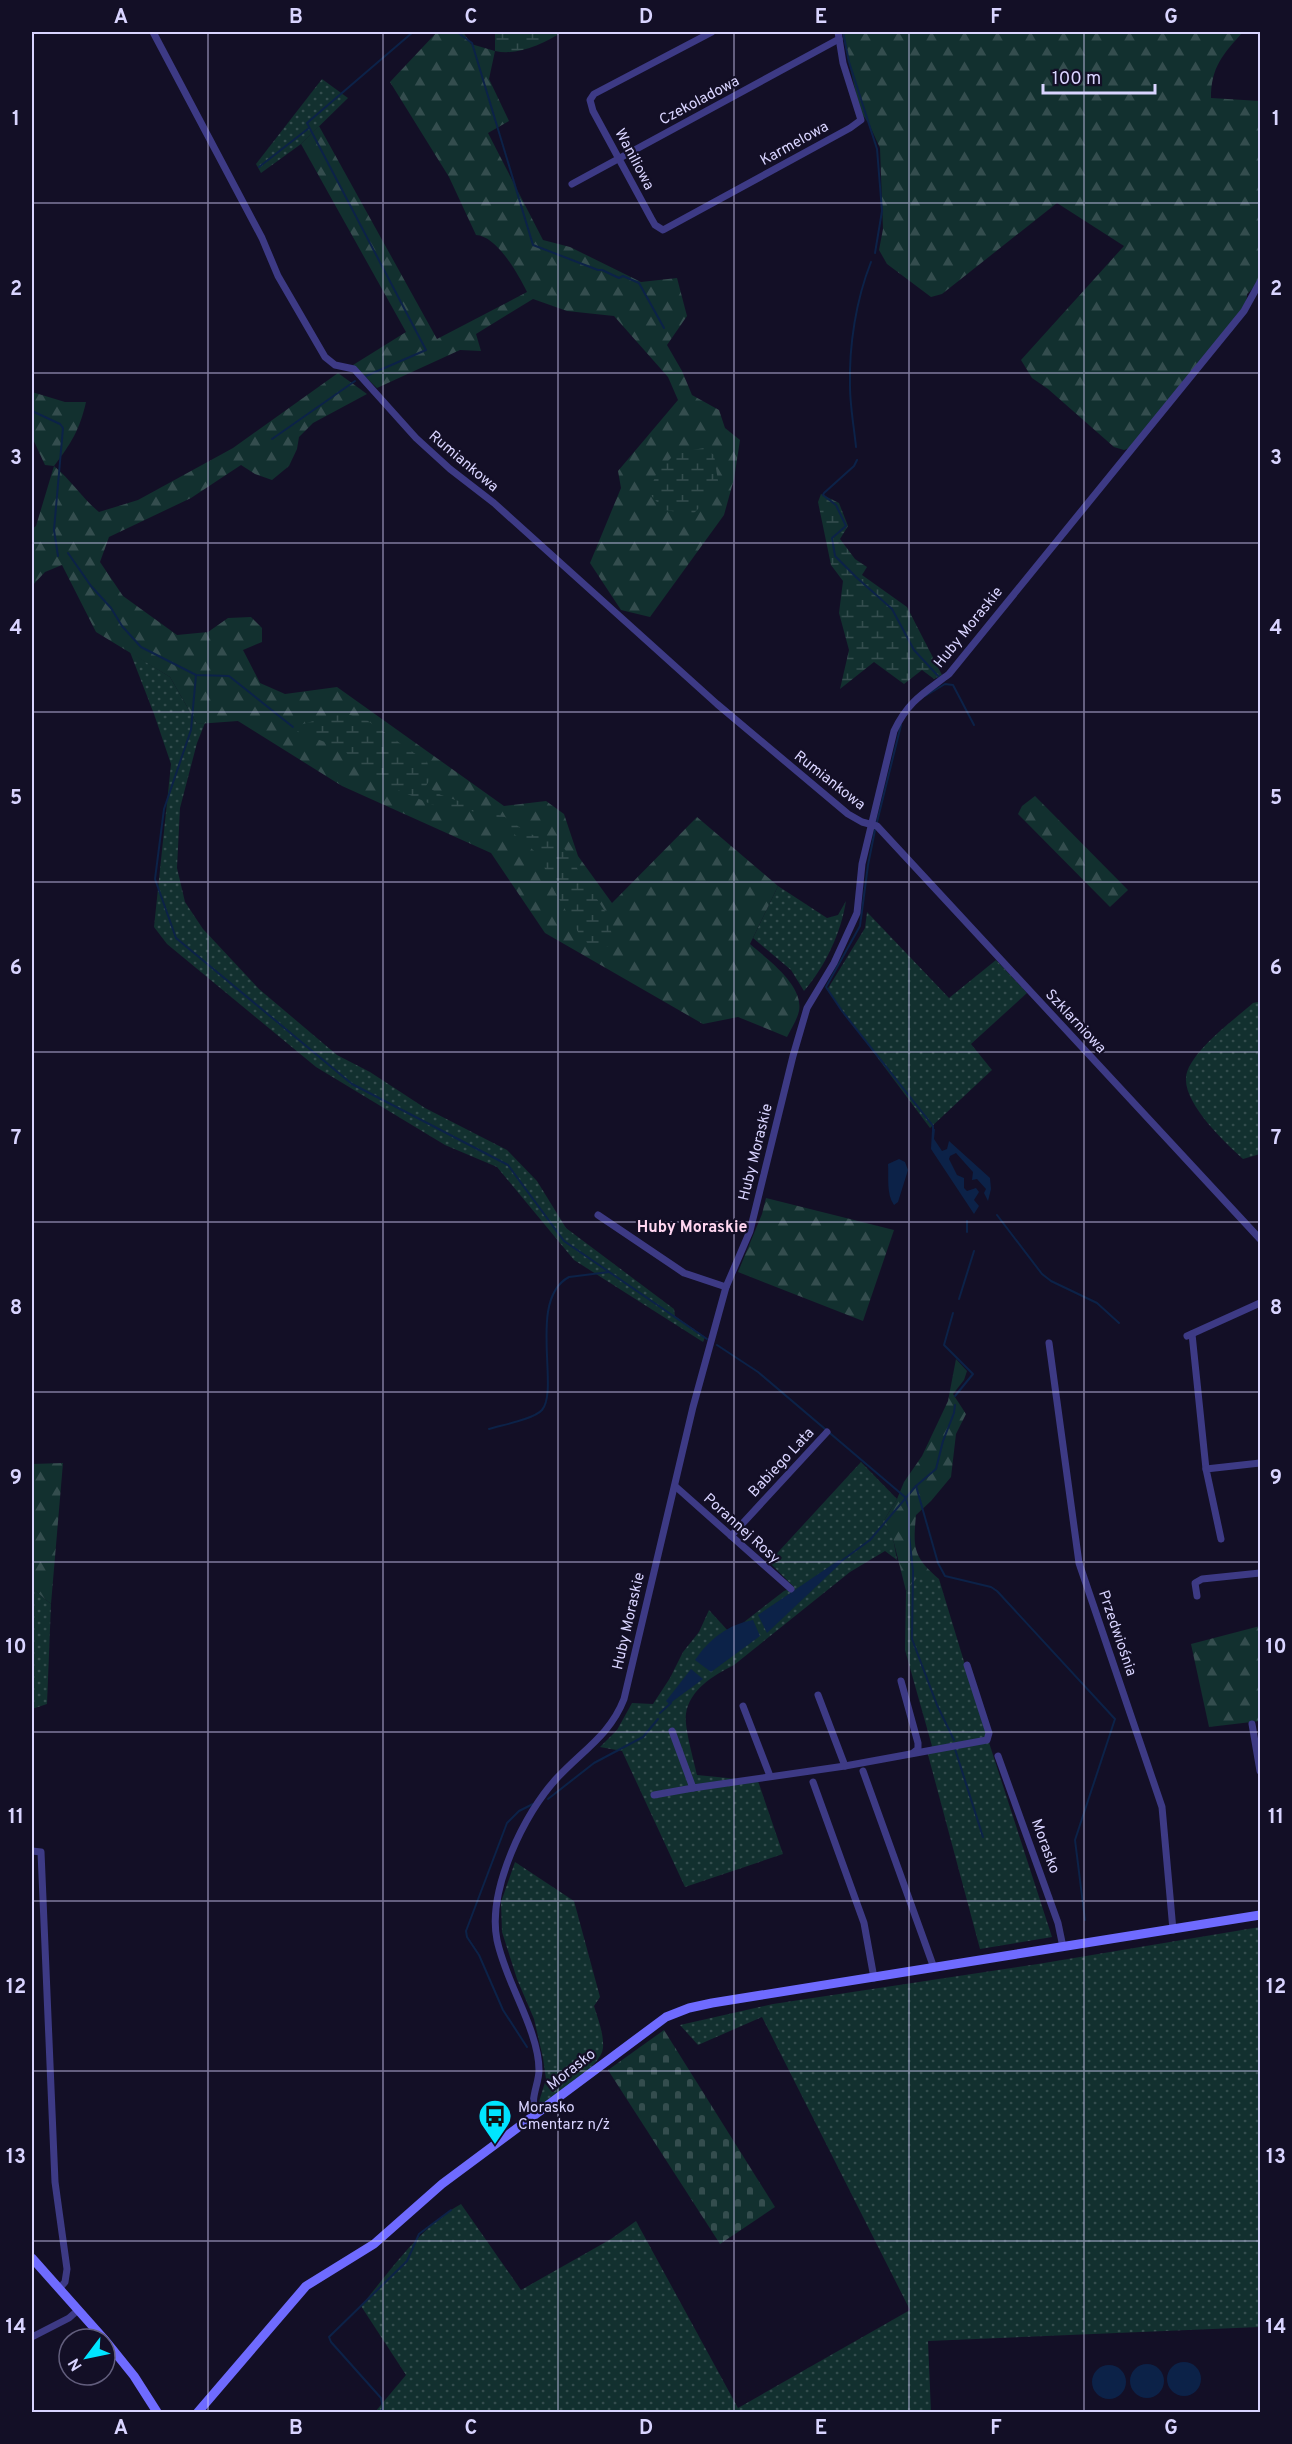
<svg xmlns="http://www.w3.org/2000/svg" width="1292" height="2444" viewBox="0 0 1292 2444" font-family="Overpass,sans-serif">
<defs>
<pattern id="grass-dots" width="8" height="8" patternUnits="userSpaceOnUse" patternTransform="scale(1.5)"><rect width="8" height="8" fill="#12302f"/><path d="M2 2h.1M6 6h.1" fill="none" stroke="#344d4e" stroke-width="1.8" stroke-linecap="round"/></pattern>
<pattern id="forest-firs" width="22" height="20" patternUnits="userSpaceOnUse" patternTransform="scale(1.5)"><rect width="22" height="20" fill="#12302f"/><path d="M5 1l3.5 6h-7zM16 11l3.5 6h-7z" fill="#344d4e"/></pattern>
<pattern id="wetland-marsh" width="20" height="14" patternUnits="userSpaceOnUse" patternTransform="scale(1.5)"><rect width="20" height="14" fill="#12302f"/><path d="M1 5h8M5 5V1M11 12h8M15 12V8" fill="none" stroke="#344d4e"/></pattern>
<pattern id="cemetery-stones" width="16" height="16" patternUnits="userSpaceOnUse" patternTransform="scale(1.5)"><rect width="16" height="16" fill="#12302f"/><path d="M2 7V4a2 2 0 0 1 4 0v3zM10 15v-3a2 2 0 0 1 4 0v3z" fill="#344d4e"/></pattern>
</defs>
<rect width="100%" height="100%" fill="#130f26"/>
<g fill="url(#grass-dots)">
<polygon points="322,79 348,98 301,144 261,173 256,164"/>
<polygon points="130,652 170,677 197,724 205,723 197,743 180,808 177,868 185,902 203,929 259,989 337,1055 370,1072 425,1108 507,1150 537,1181 566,1228 674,1309 675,1316 705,1337 703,1342 574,1260 497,1167 445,1145 316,1067 167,944 154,927 171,764 154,714"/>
<path d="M778,886L827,918L838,915L846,901C841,933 825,967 804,991L791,970L753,938Z"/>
<polygon points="867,912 949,998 996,960 1027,993 971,1044 992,1070 930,1128 827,990 865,928"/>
<path d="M1258,1002L1260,1004V1154L1243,1159C1225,1143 1184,1104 1186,1078C1187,1054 1235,1019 1253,1003Z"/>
<path d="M861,1462L897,1499L883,1522L893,1538L897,1560L885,1551L850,1572L734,1665C714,1675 689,1690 686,1714C684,1727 694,1761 697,1775L758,1781L783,1854L685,1887L622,1751L600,1747L617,1730L632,1703L653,1704L670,1678L683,1652L699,1632L709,1610L730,1633L784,1591L794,1587L769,1562Z"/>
<polygon points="916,1579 939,1579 982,1721 1052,1937 980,1949 927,1751 932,1746 905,1650 906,1591"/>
<polygon points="32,1588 51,1604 47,1704 32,1709"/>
<path d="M515,1862L574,1901L600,1997L594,2006C598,2019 604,2034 603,2048C601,2067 556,2094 541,2106L538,2105L546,2079L543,2058L534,2019L517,1979L502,1932L501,1902Z"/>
<path d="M1260,1927V2327L928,2341L931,2412H375L406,2375L361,2306C391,2270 420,2227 461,2204L521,2290L611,2239L636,2221L738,2408L910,2310L762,2017L698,2045L680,2025L773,2004L1038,1964Z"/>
</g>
<g fill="url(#forest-firs)">
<path d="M437,32H463L471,44L495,51L489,79L509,121L488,133L543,240L570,247L641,282L677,278L687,316L667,345L682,371L692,395L719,410L725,428L740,440L734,479L724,515L650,617L621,610L590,563L621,488L618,471L678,400L668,377L614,316L567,311L533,299L476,334L481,351L460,350L377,388L353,365L406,332L301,144L319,126L437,339L527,292C518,274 497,236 476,235L449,177L390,82Z"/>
<path d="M842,32H1243C1223,54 1211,67 1211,98L1260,101V281L1247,294L1246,308L1233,330L1197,368L1133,447L1124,450L1114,447L1048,389L1032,378L1021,360L1124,246L1057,203L942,294L931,297L887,264L879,250L883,229L880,148L869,124L860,111Z"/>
<path d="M338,373L367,394L313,423L299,437L297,449L289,466L272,480L255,474L241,465L191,498L109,537L100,562L123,596L177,635L208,632L228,618L251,617L262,628V642L243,650L260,683L285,694L337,687L504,806L546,801L564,814L578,856L612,903L697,817L778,886L750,944C767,959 804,985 799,1011C797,1020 791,1029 787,1037L738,1017L703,1024L545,933L491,853L342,786L238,721L197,724L170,677L96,632L62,565L45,572L32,586V529L36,526L54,466L45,465L32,437V392L65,402H86C80,429 71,444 54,466C71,480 82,498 99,512L138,500L233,448Z"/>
<polygon points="1035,796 1128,890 1110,907 1018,814 1022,806"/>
<polygon points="766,1198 894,1230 863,1321 738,1272 762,1214"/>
<path d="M956,1359L967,1371L964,1380L953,1394L966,1414L956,1434L951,1477L931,1501L916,1515C913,1548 913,1557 939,1579H916L906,1591L893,1539L883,1522L897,1499L904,1482L922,1456L948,1401Z"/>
<polygon points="63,1463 51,1604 32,1588 32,1464"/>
<polygon points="1260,1626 1260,1721 1209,1727 1191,1644"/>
</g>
<g fill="url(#wetland-marsh)">
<path d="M495,32H562C543,44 518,56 495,51Z"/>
<polygon points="704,448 714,455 718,481 703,504 693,514 664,510 649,493 657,472 676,453"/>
<polygon points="821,494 839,503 848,526 840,539 855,559 867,567 862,575 907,607 942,675 934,679 922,670 904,684 874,662 840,689 849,650 839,613 843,581 831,565 818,502"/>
<polygon points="334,715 350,715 368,721 427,762 432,776 426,786 441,795 505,817 529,834 556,840 562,845 608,916 614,946 593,947 582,939 554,890 539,855 513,833 472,811 433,805 377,781 341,748 298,732 293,727"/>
</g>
<polygon fill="url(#cemetery-stones)" points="664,2030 775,2207 720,2244 608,2070"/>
<g fill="#0c2248">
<polygon points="935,1129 934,1139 942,1151 947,1149 949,1141 990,1178 991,1189 988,1201 984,1193 986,1189 977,1179 972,1180 973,1172 956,1153 950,1156 949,1159 957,1175 964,1178 964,1188 967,1191 976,1188 979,1192 974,1200 979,1206 974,1214 931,1149 932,1130"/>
<path d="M899,1159L905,1162L908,1170L898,1202L894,1205C886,1194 889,1177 888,1164Z"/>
<polygon points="839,1560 841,1563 767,1633 758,1615"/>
<path d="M753,1620L760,1636L711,1672L695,1660C709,1639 729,1624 753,1620Z"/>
<polygon points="691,1669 703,1679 669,1704 666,1701"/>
<circle cx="1184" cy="2379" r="17"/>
<circle cx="1147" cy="2381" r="17"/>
<circle cx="1109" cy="2382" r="17"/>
</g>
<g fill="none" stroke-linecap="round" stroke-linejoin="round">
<g stroke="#0c2248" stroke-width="2">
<polyline points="457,32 472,43 533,245 598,270 602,270 619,278 623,276 639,283 664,328"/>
<polyline points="843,32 849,62 877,149 882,211 875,253"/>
<polyline points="259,167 309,128"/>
<polyline points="366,376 426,350 307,123 413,32"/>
<polyline points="32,411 60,424 63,428 54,530 58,556"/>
<polyline points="272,439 355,381"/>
<path d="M856,447C854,427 850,406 850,386C849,345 856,300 871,262"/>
<polyline points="857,460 854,466 824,493 823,495 836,505 846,526 832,538 835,556 856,577 892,609 914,650 939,677"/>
<polyline points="68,553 91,586 111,608 122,626 141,647 196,675 229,676 293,727"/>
<polyline points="196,675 191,730 164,809 155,879 176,938 352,1084 508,1165 564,1241 707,1339"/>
<polyline points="925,696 945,684 953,685 974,725"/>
<polyline points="877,822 901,725"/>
<polyline points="875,830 868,865 860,926 826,987 842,1011 933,1126 933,1131"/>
<polyline points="997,1215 1042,1274 1051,1281 1097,1303 1119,1323"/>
<polyline points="967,1221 967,1232"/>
<polyline points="959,1299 974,1251"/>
<polyline points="953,1313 944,1345 973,1374 955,1396"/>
<polyline points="717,1345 758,1372 905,1497"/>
<path d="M489,1429C502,1425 534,1419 542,1410C560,1389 527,1299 569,1277L609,1272"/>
<polyline points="916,1486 938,1563 945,1576 991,1587 997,1591 1115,1719 1075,1840 1085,1920"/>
<polyline points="905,1497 909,1508 909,1535 913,1571 912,1639 937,1705 954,1740"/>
<polyline points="840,1562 870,1540 916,1486 936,1469 943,1441 954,1413 955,1405"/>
<polyline points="660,1713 671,1703"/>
<polyline points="955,1749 983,1837"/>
<polyline points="548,1799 594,1763 643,1737 658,1719"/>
<polyline points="527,2047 503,2010 479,1955 467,1937 466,1931 507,1823 519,1811 533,1804"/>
<polyline points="380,2412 383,2408 381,2398 331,2342 329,2337 407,2261 419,2234 451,2210"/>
</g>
<g stroke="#3d3a85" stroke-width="7">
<polyline points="153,32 262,238 278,276 325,357 335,365 354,369 416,438 450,469 494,503 717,704 848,814 862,822 877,826 1260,1239"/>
<polyline points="712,32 594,94 590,100 593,111 651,218 655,225 663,230 850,128 861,120 843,63 838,32"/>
<polyline points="572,184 839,39"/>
<polyline points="598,1215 684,1273 726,1287"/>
<polyline points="1192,1334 1206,1469"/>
<polyline points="1187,1336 1260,1303"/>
<polyline points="1049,1343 1079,1563 1162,1807 1173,1930"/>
<polyline points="675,1486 791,1589"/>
<polyline points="731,1536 827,1432"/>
<polyline points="1221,1539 1206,1469 1260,1463"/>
<polyline points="1197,1596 1195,1583 1202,1579 1260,1573"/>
<polyline points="901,1681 918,1743 918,1749 913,1753"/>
<polyline points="818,1695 845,1766"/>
<polyline points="743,1706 770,1776"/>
<polyline points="1252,1724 1260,1771"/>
<polyline points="672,1731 693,1788 845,1766 987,1740 989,1733 967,1665"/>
<polyline points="998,1756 1058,1923 1063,1947"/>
<polyline points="863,1771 934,1968"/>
<polyline points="813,1782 864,1923 874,1978"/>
<polyline points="654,1795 693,1788"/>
<polyline points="32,1851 41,1852 55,2182 67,2269 65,2282 59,2289"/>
<path d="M537,2114C528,2101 539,2085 539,2070C539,2058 536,2046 532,2034C522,2003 504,1973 497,1940C487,1891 524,1813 557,1778C583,1750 610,1735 624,1699L693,1407L726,1287L750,1231L793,1056L807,1008L834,963L857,913L862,864L894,731C908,701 924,693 949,674L1244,311L1260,282"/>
<polyline points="32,2337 69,2318 78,2310"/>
</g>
<g stroke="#6f6bff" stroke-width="9">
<polyline points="32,2258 104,2339"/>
<polyline points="105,2340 134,2376 157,2412"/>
<polyline points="198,2412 306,2286 374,2244 442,2184 666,2017 689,2008 712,2003 1260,1915"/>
</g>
</g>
<path fill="none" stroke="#d9d4ff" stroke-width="1.5" stroke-opacity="0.55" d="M208,32V2412M383,32V2412M558,32V2412M734,32V2412M909,32V2412M1084,32V2412M32,203H1260M32,373H1260M32,543H1260M32,712H1260M32,882H1260M32,1052H1260M32,1222H1260M32,1392H1260M32,1562H1260M32,1732H1260M32,1901H1260M32,2071H1260M32,2241H1260"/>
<defs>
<symbol id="bus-pin" viewBox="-11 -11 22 30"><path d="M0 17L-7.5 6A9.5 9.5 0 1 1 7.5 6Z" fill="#00e5ff" stroke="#130f26"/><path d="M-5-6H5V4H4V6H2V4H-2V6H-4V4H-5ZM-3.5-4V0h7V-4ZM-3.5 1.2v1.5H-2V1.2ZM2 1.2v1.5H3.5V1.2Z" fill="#111"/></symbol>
</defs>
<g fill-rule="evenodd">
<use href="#bus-pin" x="476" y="2097" width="38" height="52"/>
</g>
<g text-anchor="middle" stroke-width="4.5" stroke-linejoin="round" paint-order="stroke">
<g font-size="15" fill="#d9d4ff" stroke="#130f26">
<text transform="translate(699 100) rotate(-28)" y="5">Czekoladowa</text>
<text transform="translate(794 143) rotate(-29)" y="5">Karmelowa</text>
<text transform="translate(635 159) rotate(62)" y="5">Waniliowa</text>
<text transform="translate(464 461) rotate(40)" y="5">Rumiankowa</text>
<text transform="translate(968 627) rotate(-51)" y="5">Huby Moraskie</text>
<text transform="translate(830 780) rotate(38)" y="5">Rumiankowa</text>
<text transform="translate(1076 1021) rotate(47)" y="5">Szklarniowa</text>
<text transform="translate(755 1152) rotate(-76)" y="5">Huby Moraskie</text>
<text transform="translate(781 1462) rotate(-47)" y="5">Babiego Lata</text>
<text transform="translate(742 1528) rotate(42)" y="5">Porannej Rosy</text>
<text transform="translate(628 1621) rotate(-77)" y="5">Huby Moraskie</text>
<text transform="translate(1118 1633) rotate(71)" y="5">Przedwiośnia</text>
<text transform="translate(1046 1846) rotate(70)" y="5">Morasko</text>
<text transform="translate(571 2069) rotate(-38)" y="5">Morasko</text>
</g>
<g font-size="15" fill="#d9d4ff" stroke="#130f26" text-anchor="start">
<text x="518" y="2112">Morasko<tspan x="518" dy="17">Cmentarz n/ż</tspan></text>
</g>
<g font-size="16" font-weight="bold" fill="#ffd6f0" stroke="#130f26">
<text x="692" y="1232">Huby Moraskie</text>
</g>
</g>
<rect width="1292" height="2444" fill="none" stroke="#130f26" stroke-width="66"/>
<g transform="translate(87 2357) rotate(238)"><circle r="28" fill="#130f26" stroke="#625e7d" stroke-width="1.5"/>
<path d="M0-4.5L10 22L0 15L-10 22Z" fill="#00e5ff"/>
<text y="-9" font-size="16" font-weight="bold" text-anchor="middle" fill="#d9d4ff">N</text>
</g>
<path d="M1043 84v9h112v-9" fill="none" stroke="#d9d4ff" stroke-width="3"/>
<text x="1052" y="84" font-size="18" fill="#d9d4ff" stroke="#130f26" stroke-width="4.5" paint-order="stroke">100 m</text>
<rect x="33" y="33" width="1226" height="2378" fill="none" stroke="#d9d4ff" stroke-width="2"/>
<g font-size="20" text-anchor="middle" font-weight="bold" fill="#d9d4ff">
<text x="121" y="23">A</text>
<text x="296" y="23">B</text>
<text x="471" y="23">C</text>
<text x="646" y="23">D</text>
<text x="821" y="23">E</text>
<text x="996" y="23">F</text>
<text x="1171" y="23">G</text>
<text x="16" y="125">1</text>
<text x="1276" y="125">1</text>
<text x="16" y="295">2</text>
<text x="1276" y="295">2</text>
<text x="16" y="464">3</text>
<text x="1276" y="464">3</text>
<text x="16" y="634">4</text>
<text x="1276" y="634">4</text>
<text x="16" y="804">5</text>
<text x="1276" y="804">5</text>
<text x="16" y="974">6</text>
<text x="1276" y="974">6</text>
<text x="16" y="1144">7</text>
<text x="1276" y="1144">7</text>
<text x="16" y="1314">8</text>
<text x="1276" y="1314">8</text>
<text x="16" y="1484">9</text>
<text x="1276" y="1484">9</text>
<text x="16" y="1653">10</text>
<text x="1276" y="1653">10</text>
<text x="16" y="1823">11</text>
<text x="1276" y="1823">11</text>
<text x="16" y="1993">12</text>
<text x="1276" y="1993">12</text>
<text x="16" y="2163">13</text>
<text x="1276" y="2163">13</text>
<text x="16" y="2333">14</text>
<text x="1276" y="2333">14</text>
<text x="121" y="2434">A</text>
<text x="296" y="2434">B</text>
<text x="471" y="2434">C</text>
<text x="646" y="2434">D</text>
<text x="821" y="2434">E</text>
<text x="996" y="2434">F</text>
<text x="1171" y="2434">G</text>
</g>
</svg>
